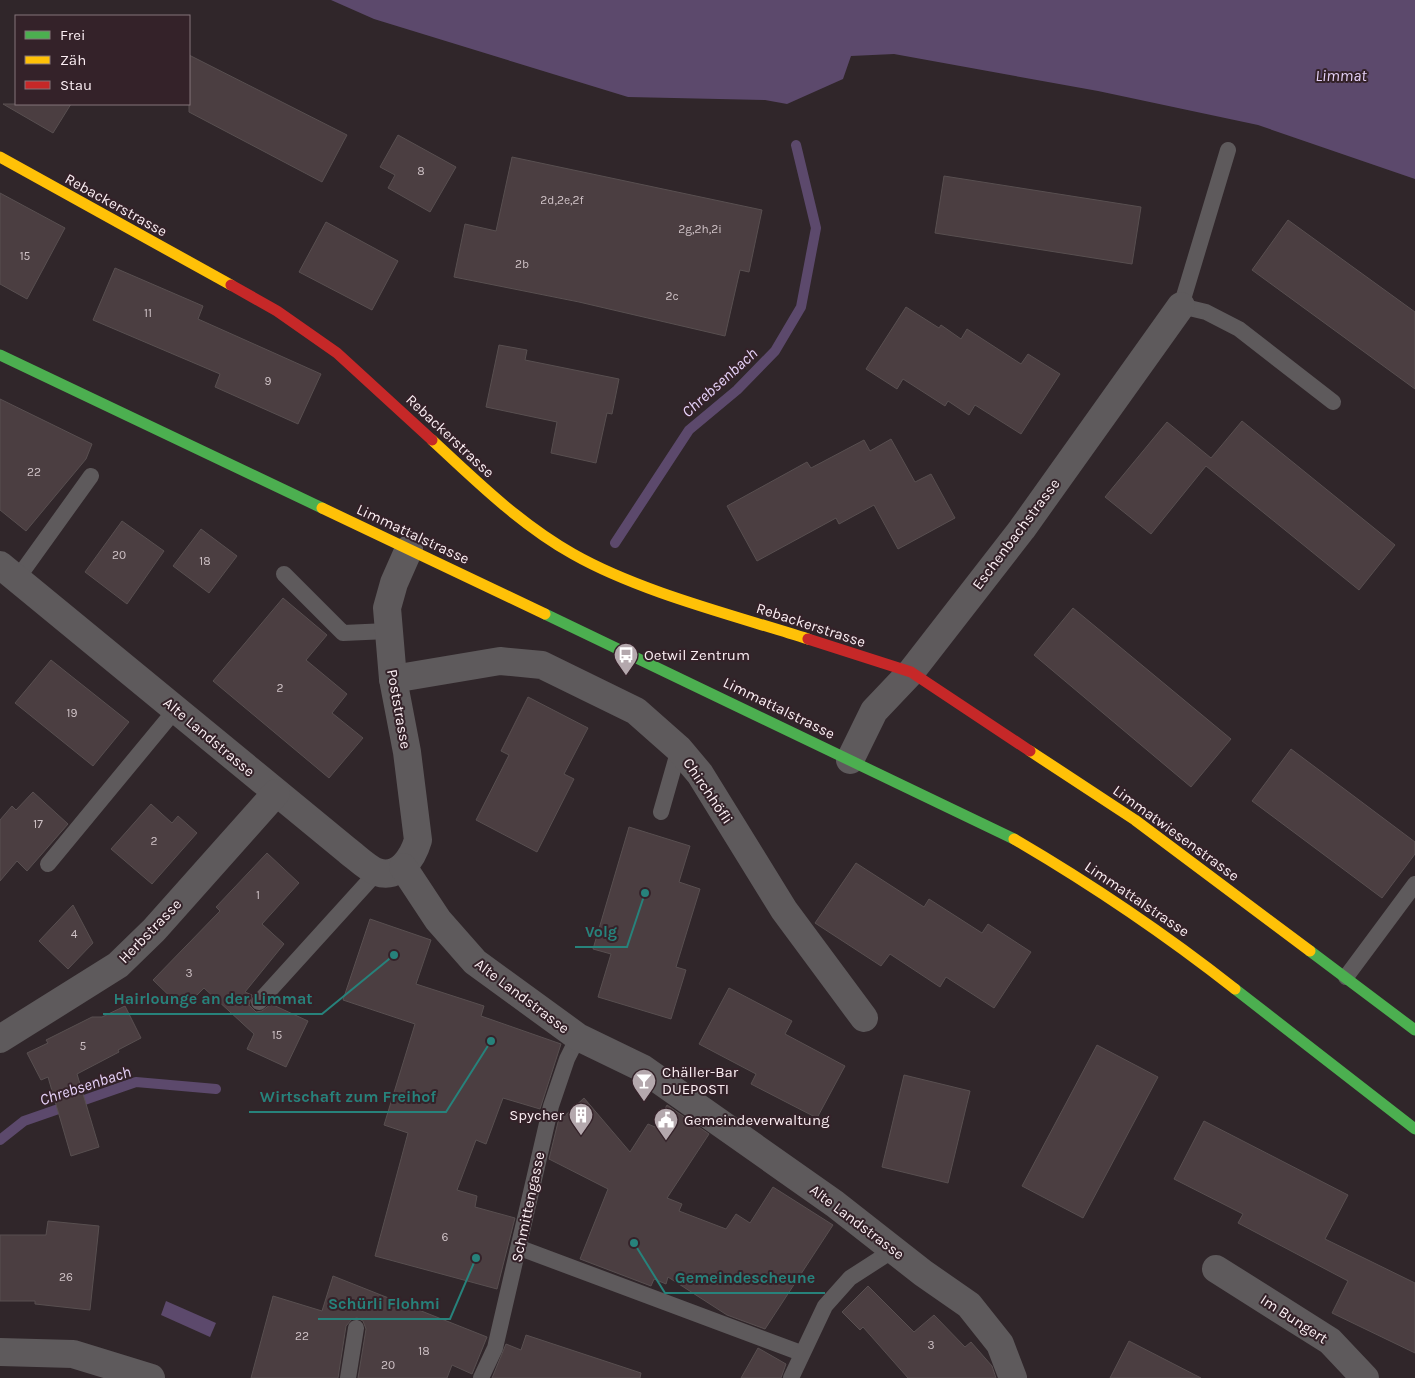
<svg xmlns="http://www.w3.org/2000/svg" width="1415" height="1378" viewBox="0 0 1415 1378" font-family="Karla,sans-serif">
<rect width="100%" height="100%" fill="#30262a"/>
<g fill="#5c496c">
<polygon points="331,0 1415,0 1415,179 1258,125 1098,91 894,54 851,56 843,79 787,104 765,100 628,97 374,19"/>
<polygon points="166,1301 216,1323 210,1337 161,1315"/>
</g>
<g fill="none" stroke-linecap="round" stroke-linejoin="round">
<g stroke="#5c496c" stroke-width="10">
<polyline points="615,543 689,430 737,390 775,351 801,307 816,228 796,145"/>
<polyline points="0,1140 24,1121 136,1082 216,1089"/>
</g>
</g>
<g fill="#4b3e41" stroke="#584f50">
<polygon points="189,55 347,135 322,182 189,112"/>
<polygon points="3,104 71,104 53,133"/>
<polygon points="398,135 456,167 430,212 388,188 395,175 380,167"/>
<polygon points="512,157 762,210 749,272 740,270 725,336 579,302 454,277 465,224 496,231"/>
<polygon points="944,176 1141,207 1132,264 935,233"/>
<polygon points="0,193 65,228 27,299 0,284"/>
<polygon points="1288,220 1415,312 1415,389 1252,270"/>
<polygon points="326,222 398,261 372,310 299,272"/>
<polygon points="115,268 203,306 198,319 321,374 298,424 215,387 220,374 93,320"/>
<polygon points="906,307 939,328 941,325 961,339 967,329 1021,364 1028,354 1060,374 1021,434 975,405 969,415 948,401 945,406 903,379 897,389 866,369"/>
<polygon points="499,345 527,350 525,360 619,379 612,414 607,413 596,463 551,453 557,422 486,407"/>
<polygon points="0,399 92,444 86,459 26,531 0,510"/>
<polygon points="1242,421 1395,545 1359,590 1206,466 1151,534 1105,497 1167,422 1211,458"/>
<polygon points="891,439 915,482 931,474 955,518 898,549 874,505 839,524 836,518 757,561 727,506 807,462 811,468 864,440 870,451"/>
<polygon points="122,521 164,551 127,604 85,572"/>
<polygon points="201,529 237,556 209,593 173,566"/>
<polygon points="283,598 327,635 306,660 347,694 332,713 363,738 329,778 213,681"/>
<polygon points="1073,608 1231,739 1191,787 1034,655"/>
<polygon points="51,660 129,722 93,766 15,703"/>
<polygon points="528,697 588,728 564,774 574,779 537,852 476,820 509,755 501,751"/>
<polygon points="1291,749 1415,842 1415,854 1382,898 1252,801"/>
<polygon points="33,792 68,824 27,871 17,861 0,881 0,820 12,806 16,810"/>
<polygon points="151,804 172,823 178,816 197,833 152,884 111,849"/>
<polygon points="629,827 690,846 679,882 700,889 676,967 686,970 671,1019 598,997 611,954 593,949"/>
<polygon points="267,853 299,883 262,924 284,944 245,992 252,995 249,1005 256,1012 262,1011 271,1004 308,1021 286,1067 247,1049 254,1034 204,988 183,1009 153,980 220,911 216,907"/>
<polygon points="856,863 924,907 929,899 982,933 988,924 1031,952 994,1008 946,977 940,987 890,954 881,966 815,923"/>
<polygon points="73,905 93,943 68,969 39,941"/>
<polygon points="370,919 431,940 416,984 484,1006 481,1016 561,1044 540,1109 503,1098 486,1144 476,1140 457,1190 477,1196 475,1207 515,1218 497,1289 375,1256 408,1133 384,1125 415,1024 343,1000"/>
<polygon points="729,988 792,1021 785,1034 845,1066 817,1118 751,1084 756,1074 699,1044"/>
<polygon points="125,1006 141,1038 118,1050 119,1052 77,1074 99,1147 71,1156 48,1077 41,1080 27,1053 48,1043 46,1040 92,1017 102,1017"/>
<polygon points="1097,1045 1158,1077 1083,1218 1022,1186"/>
<polygon points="904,1075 970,1091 948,1183 882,1167"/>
<polygon points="584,1098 630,1152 648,1124 655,1127 667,1105 709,1134 667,1198 682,1204 679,1211 726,1229 736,1214 750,1223 773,1187 833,1225 765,1329 727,1315 668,1277 666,1284 654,1279 651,1286 580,1259 608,1189 549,1159 558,1122"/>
<polygon points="1204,1121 1348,1195 1325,1239 1415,1283 1415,1353 1332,1313 1348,1281 1238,1223 1243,1214 1174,1179"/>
<polygon points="48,1221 99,1226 90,1310 35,1304 35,1301 0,1301 0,1235 46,1235"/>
<polygon points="333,1276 487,1337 472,1374 452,1365 447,1378 358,1378 366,1329 363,1321 357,1318 352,1319 346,1326 338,1378 251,1378 273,1296 322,1311"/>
<polygon points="868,1286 914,1332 934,1315 965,1347 971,1342 992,1366 996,1378 908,1378 863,1327 860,1330 842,1312"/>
<polygon points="526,1335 641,1373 640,1378 492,1378 506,1344 521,1350"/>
<polygon points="1129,1341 1201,1378 1110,1378"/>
<polygon points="758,1348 786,1364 781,1378 741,1378"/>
</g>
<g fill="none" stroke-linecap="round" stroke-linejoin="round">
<g stroke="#5e5a5c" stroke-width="16">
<polyline points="1228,150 1181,306 1206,312 1239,329 1333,402"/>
<polyline points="284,574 343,633 388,631"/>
<polyline points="17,579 91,476"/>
<polyline points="661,812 679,749"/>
<polyline points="48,864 176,709"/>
<polyline points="1346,977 1415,884"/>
<polyline points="259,1002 377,872"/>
<polyline points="520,1248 801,1353"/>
<polyline points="348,1378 356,1328"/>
<polyline points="481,1378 495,1348 551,1106 567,1059 578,1037"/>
<polyline points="791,1378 825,1306 850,1278 895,1249"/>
</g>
<g stroke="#5e5a5c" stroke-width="28">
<path d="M0,565L348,851C356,857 367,868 377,872C399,880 413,857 418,840L407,752L393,679L387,608L394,583L409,549"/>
<polyline points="393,679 500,661 542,665 636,711 679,749 700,774 784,910 864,1018"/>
<polyline points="850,760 874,711 911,672 1022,529 1181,306"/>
<polyline points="403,867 438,920 475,962 578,1037 642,1068 835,1204 923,1273 969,1305 1000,1344 1013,1378"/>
<polyline points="0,1039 118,965 154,930 276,793"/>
<polyline points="1216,1269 1330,1341 1365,1378"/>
<polyline points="0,1352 73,1354 151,1378"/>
</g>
<g stroke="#4caf50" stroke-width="11">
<polyline points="0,355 322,508"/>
<polyline points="545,614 1014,839"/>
<polyline points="1310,951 1415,1030"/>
<polyline points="1235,989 1415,1129"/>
</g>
<g stroke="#ffc107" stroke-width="11">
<polyline points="0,157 231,285"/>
<path d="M432,440C476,481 520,524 573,554C640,592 733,615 808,639"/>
<polyline points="322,508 545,614"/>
<polyline points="1030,751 1135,820 1310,951"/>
<path d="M1014,839C1091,884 1165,934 1235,989"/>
</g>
<g stroke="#c62828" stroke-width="11">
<polyline points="231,285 277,311 337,353 432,440"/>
<polyline points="808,639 911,672 1030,751"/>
</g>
</g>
<defs>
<symbol id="bus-pin" viewBox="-11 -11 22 30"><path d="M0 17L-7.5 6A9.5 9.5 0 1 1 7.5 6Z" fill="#b4a8ad" stroke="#342229"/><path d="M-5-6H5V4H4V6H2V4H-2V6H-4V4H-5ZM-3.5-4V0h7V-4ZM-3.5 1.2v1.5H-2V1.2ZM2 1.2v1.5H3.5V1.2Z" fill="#fff"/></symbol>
<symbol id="bar-pin" viewBox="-11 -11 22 30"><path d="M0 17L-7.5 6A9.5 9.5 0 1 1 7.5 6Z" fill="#b4a8ad" stroke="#342229"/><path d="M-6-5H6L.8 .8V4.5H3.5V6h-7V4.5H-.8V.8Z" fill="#fff"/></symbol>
<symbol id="building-pin" viewBox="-11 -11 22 30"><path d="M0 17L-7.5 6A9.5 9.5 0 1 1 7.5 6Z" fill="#b4a8ad" stroke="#342229"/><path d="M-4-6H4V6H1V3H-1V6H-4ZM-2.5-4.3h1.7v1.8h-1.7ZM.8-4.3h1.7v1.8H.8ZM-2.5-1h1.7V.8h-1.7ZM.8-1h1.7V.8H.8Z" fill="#fff"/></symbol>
<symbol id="civic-pin" viewBox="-11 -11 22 30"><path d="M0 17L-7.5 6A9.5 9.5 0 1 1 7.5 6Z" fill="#b4a8ad" stroke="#342229"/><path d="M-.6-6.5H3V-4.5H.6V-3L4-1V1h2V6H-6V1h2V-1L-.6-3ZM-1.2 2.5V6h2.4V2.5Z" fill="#fff"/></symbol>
</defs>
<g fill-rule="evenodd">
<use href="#bus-pin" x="612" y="641" width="28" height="38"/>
<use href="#bar-pin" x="630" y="1067" width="28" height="38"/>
<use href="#building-pin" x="567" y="1101" width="28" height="38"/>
<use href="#civic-pin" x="652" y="1106" width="28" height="38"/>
</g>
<g text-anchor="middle" stroke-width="4" stroke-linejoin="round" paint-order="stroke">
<g font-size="12" fill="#cfc2c6">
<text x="421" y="175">8</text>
<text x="562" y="204">2d,2e,2f</text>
<text x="700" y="233">2g,2h,2i</text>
<text x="25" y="260">15</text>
<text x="522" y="268">2b</text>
<text x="672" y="300">2c</text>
<text x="148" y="317">11</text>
<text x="268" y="385">9</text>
<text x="34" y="476">22</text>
<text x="119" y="559">20</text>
<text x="205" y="565">18</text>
<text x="280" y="692">2</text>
<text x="72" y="717">19</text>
<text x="38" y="828">17</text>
<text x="154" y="845">2</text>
<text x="258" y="899">1</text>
<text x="74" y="938">4</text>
<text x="189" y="977">3</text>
<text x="277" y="1039">15</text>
<text x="83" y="1050">5</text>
<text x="445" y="1241">6</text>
<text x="66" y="1281">26</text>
<text x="302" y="1340">22</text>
<text x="931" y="1349">3</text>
<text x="424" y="1355">18</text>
<text x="388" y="1369">20</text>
</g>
<g font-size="15" fill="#fbeef3" stroke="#342229">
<text transform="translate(116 205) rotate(29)" y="5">Rebackerstrasse</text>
<text transform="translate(450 436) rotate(43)" y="5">Rebackerstrasse</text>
<text transform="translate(413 534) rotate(25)" y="5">Limmattalstrasse</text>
<text transform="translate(1016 534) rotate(-53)" y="5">Eschenbachstrasse</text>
<text transform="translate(811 625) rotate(18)" y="5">Rebackerstrasse</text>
<text transform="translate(779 708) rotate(26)" y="5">Limmattalstrasse</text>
<text transform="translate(399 709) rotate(80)" y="5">Poststrasse</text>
<text transform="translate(209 737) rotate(40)" y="5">Alte Landstrasse</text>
<text transform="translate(708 791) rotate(56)" y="5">Chirchhöfli</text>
<text transform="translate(1176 833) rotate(36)" y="5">Limmatwiesenstrasse</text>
<text transform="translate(1137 899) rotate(34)" y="5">Limmattalstrasse</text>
<text transform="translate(150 931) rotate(-46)" y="5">Herbstrasse</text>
<text transform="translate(522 996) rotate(37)" y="5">Alte Landstrasse</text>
<text transform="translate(528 1207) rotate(-78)" y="5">Schmittengasse</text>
<text transform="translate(857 1222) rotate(37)" y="5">Alte Landstrasse</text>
<text transform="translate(1294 1319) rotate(33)" y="5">Im Bungert</text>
</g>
<g font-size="15" fill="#fbeef3" stroke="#342229" text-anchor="start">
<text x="644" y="660">Oetwil Zentrum</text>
<text x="662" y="1077">Chäller-Bar<tspan x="662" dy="17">DUEPOSTI</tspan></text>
<text x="564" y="1120" text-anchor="end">Spycher</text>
<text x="684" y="1125">Gemeindeverwaltung</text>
</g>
<g font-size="16" font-style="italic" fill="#e7d3fa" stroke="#342229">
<text x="1341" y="81">Limmat</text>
<text transform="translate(719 382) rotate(-42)" y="6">Chrebsenbach</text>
<text transform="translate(85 1085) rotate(-18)" y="6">Chrebsenbach</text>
</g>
</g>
<path fill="none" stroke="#27827b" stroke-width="2" d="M645 893L627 947H575M394 955L322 1014H103M491 1041L446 1112H249M634 1243L665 1293H825M476 1258L450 1319H318"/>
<g fill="#27827b" stroke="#342229" stroke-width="2">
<circle cx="645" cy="893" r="5"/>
<circle cx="394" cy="955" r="5"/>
<circle cx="491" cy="1041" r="5"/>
<circle cx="634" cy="1243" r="5"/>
<circle cx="476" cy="1258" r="5"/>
</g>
<g font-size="16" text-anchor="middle" font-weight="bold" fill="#27827b" stroke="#342229" stroke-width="4" stroke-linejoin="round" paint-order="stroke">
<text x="601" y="937">Volg</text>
<text x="213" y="1004">Hairlounge an der Limmat</text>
<text x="348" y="1102">Wirtschaft zum Freihof</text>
<text x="745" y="1283">Gemeindescheune</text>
<text x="384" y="1309">Schürli Flohmi</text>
</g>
<rect x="15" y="15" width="175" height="90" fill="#342229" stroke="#84747a"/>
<rect x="25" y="31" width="25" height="8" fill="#4caf50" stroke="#84747a"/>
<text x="60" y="40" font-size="15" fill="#fbeef3">Frei</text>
<rect x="25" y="56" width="25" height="8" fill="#ffc107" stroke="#84747a"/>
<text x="60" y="65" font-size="15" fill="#fbeef3">Zäh</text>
<rect x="25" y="81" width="25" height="8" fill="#c62828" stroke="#84747a"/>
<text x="60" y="90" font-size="15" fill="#fbeef3">Stau</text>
</svg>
